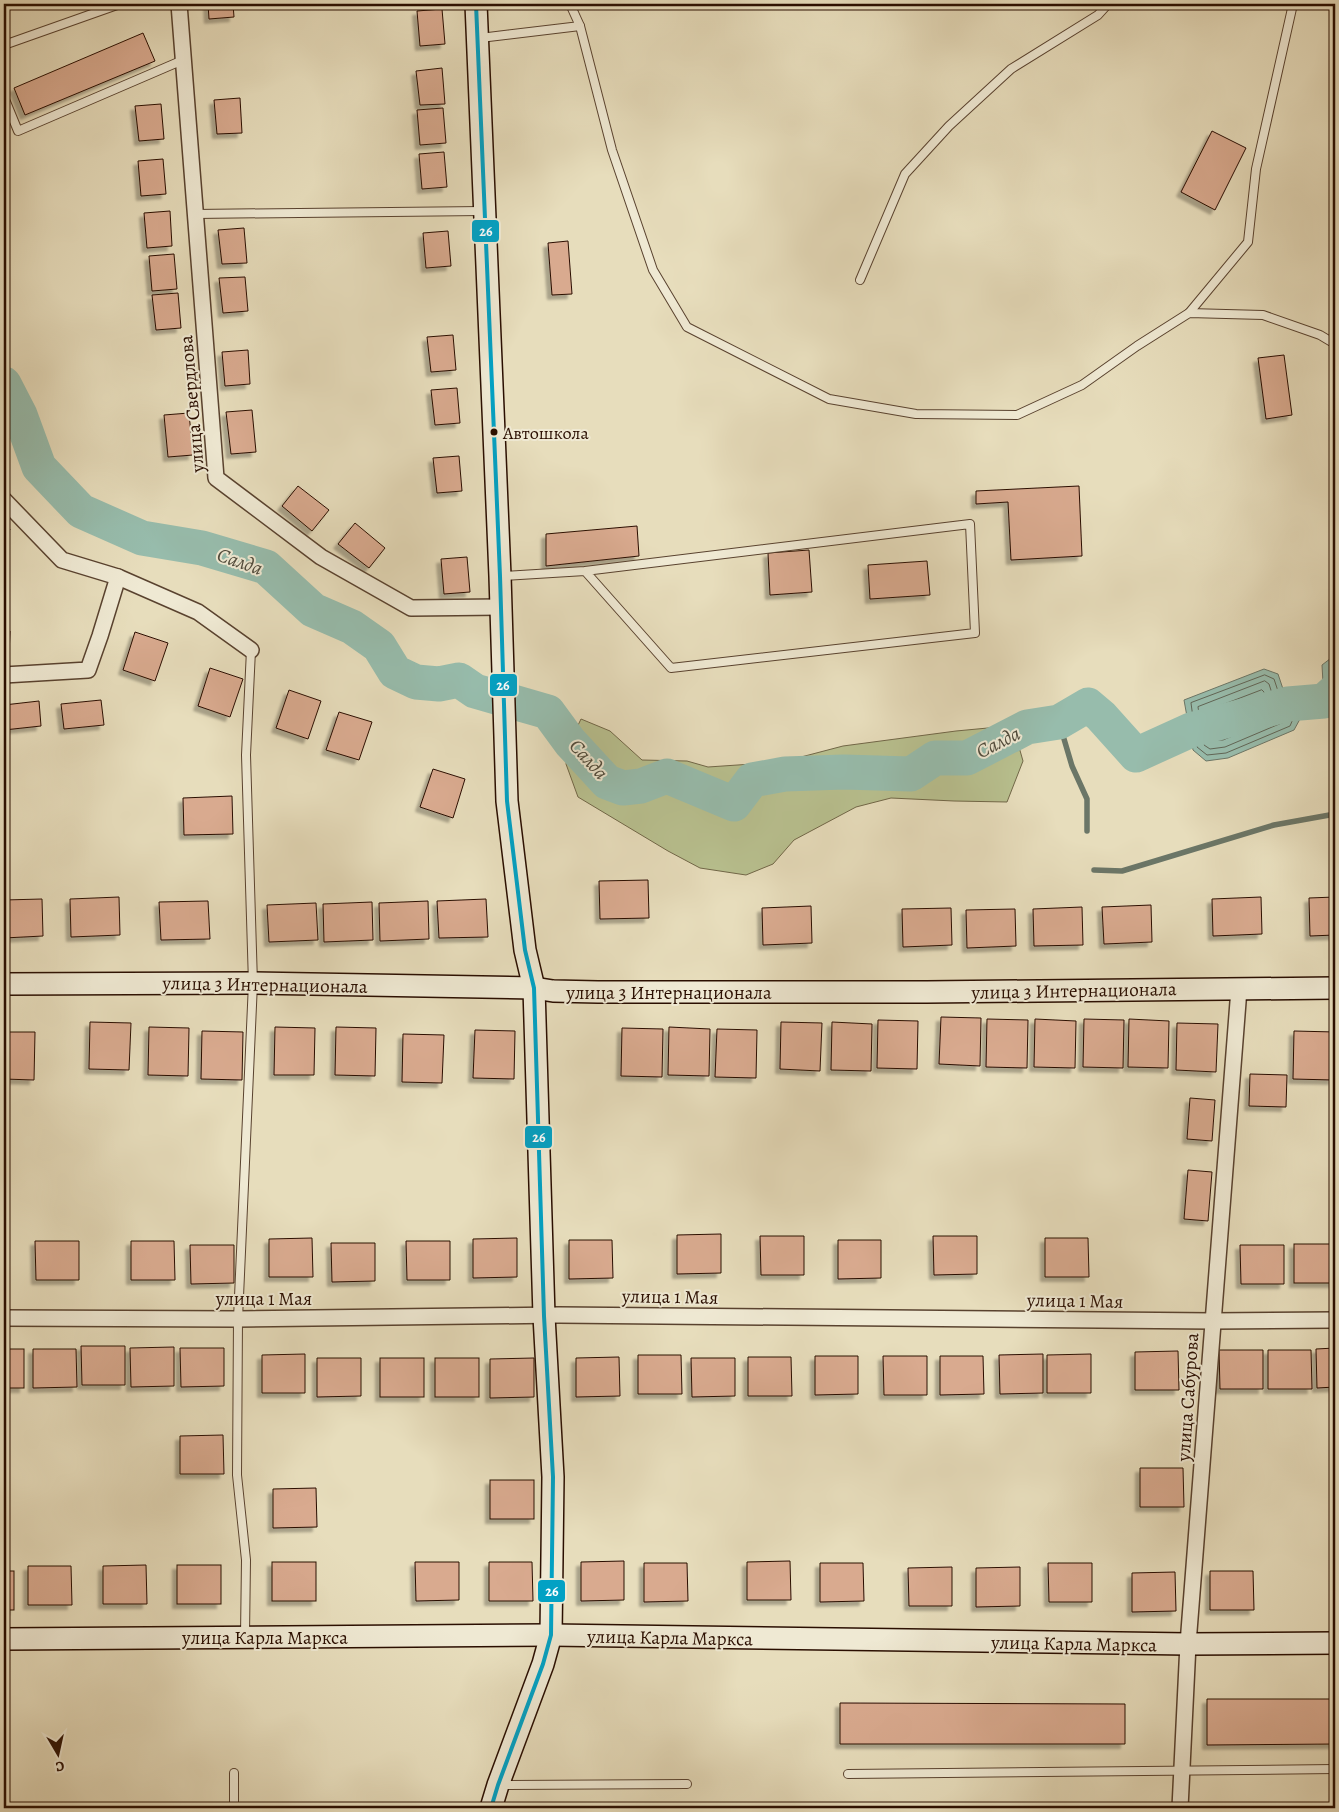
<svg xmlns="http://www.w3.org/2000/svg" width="1339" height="1812" viewBox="0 0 1339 1812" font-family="Alegreya,serif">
<defs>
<filter id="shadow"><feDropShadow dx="-4.5" dy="4.5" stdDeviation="1" flood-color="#0004"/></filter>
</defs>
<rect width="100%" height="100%" fill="#e7ddbc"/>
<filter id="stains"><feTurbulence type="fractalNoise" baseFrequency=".004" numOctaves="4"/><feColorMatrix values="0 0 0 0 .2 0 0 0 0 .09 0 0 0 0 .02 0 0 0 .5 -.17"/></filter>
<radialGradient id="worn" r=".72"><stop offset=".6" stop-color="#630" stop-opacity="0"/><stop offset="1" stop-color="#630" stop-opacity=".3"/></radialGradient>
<polygon fill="#b8c08f" stroke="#716748" points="581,719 610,731 642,760 687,761 708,767 782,762 843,746 956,731 1009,726 1015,733 1023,761 1007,802 954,801 891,798 856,807 794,840 773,864 746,875 700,868 668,851 578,797 566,764 570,742"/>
<g fill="#97bcac" stroke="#6b7667">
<polygon points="1335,655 1335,708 1324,701 1322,665"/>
<polygon points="1264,669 1278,674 1288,704 1300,719 1294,730 1228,758 1206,761 1193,750 1184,700"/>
</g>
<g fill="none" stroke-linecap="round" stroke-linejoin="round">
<g stroke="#606556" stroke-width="1">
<polygon points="1265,675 1274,679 1283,706 1293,719 1290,726 1226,753 1207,755 1197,747 1191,703"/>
<polygon points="1265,681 1269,684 1277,709 1285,719 1284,722 1225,747 1210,749 1204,745 1198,707"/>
<polygon points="1262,690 1264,692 1273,716 1272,719 1223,740 1211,740 1207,711"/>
</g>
<g stroke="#6b7667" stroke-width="5.5">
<polyline points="1059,722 1072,766 1087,799 1087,831"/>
<polyline points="1094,870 1122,871 1274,825 1335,814"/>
</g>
<polyline stroke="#97bcac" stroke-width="35" points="4,384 20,415 39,467 81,511 142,538 202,548 266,567 313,610 352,627 379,646 395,672 416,682 439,684 459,680 475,691 548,712 570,742 607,782 623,788 641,786 667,776 734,804 752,780 785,774 844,772 911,774 935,758 967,758 1027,727 1059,722 1088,705 1101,716 1136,755 1191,730 1288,704 1324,701 1335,691"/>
</g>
<g fill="#d9aa8f" stroke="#2a0e00" filter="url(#shadow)">
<polygon points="208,4 233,4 234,17 209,19"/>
<polygon points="442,9 445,44 420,46 417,11"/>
<polygon points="143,33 155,61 25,115 14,88"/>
<polygon points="442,68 445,104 420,105 416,71"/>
<polygon points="240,98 242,133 217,134 214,100"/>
<polygon points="161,104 164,139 139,141 135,106"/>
<polygon points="443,108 446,143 420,145 417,110"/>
<polygon points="1212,131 1246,148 1215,210 1181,192"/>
<polygon points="444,152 447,187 422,189 419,154"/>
<polygon points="163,159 166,194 141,196 138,161"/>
<polygon points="170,211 172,246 147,248 144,213"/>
<polygon points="244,228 247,263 222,264 218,230"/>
<polygon points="448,231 451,266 426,268 423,233"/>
<polygon points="568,241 572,294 552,295 548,243"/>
<polygon points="174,254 177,289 152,291 149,256"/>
<polygon points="245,277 248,311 223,313 219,278"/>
<polygon points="178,293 181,328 156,330 152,295"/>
<polygon points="453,335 456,370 431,372 427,337"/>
<polygon points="248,350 250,384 225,386 222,352"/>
<polygon points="1284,355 1292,415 1266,419 1258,358"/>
<polygon points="457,388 460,423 435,425 431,390"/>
<polygon points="252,410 256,452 231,454 226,412"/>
<polygon points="189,413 193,455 168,457 164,415"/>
<polygon points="459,456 462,491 437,493 433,458"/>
<polygon points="298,486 329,510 312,531 282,506"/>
<polygon points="1079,486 1082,556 1011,560 1008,502 976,504 976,491"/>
<polygon points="355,523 385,548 369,568 338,544"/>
<polygon points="637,526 639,556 546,566 546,534"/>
<polygon points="4,528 10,529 4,547"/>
<polygon points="809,550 812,592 770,595 768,553"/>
<polygon points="467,557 470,592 444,594 441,559"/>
<polygon points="927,561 930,595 870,599 868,565"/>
<polygon points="4,630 10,631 9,656 4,656"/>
<polygon points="135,632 168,643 155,681 123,670"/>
<polygon points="210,668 243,679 230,717 198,706"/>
<polygon points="289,690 321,701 308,739 276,728"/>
<polygon points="101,700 104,725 64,729 61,704"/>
<polygon points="39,701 41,726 4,730 4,705"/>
<polygon points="339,712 372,722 359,760 326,750"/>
<polygon points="433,769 465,779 453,818 420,807"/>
<polygon points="232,796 233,834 184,835 183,798"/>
<polygon points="648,880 649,918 600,919 599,881"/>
<polygon points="119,897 120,935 71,937 70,899"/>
<polygon points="1261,897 1262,934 1213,936 1212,899"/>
<polygon points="1335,897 1335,935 1310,936 1309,898"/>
<polygon points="42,899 43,936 4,938 4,900"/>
<polygon points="486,899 488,937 439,938 437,901"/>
<polygon points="208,901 210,939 161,940 159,902"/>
<polygon points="428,901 429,939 380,941 379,903"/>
<polygon points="372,902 373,940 324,942 323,904"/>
<polygon points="316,903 318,940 269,942 267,905"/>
<polygon points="1151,905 1152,942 1104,944 1102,907"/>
<polygon points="811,906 812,943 763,945 762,908"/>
<polygon points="1082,907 1083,945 1034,946 1033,909"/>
<polygon points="951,908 952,945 903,947 902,909"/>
<polygon points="1015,909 1016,946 967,948 966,910"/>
<polygon points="941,1017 981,1018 980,1066 939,1064"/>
<polygon points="987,1019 1028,1020 1027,1068 986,1067"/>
<polygon points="1035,1019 1076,1021 1075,1068 1034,1067"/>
<polygon points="1084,1019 1124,1020 1123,1068 1083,1067"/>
<polygon points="1129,1019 1169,1021 1168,1068 1128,1067"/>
<polygon points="878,1020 918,1021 917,1069 877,1068"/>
<polygon points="90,1022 131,1023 129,1070 89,1069"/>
<polygon points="781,1022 822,1023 820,1071 780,1069"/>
<polygon points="832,1022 872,1024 871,1071 831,1070"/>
<polygon points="1177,1023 1218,1024 1216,1072 1176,1070"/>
<polygon points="149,1027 189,1028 188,1076 148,1075"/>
<polygon points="275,1027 315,1028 314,1075 274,1075"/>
<polygon points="336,1027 376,1028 375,1076 335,1075"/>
<polygon points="669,1027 710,1029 709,1076 668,1075"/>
<polygon points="622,1028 663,1029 662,1077 621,1076"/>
<polygon points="717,1029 757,1030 756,1078 715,1077"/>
<polygon points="475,1030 515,1031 514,1079 473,1078"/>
<polygon points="202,1031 243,1032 242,1080 201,1079"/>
<polygon points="1294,1031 1335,1032 1333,1080 1293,1079"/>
<polygon points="4,1032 35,1032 34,1080 4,1079"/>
<polygon points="403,1034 444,1035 442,1083 402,1082"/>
<polygon points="1250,1074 1287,1075 1286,1107 1249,1106"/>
<polygon points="1190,1098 1215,1100 1212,1141 1187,1139"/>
<polygon points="1188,1170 1212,1172 1208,1221 1184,1219"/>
<polygon points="721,1234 721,1273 677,1274 677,1235"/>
<polygon points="760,1236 804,1236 804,1275 761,1275"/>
<polygon points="933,1236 977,1236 977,1274 934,1275"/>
<polygon points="312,1238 313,1277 269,1277 269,1239"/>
<polygon points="517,1238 517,1277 473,1278 473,1239"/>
<polygon points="1045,1238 1088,1238 1089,1277 1045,1277"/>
<polygon points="569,1240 612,1240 613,1278 569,1279"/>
<polygon points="838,1240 881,1240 881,1278 838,1279"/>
<polygon points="35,1241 79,1241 79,1280 36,1280"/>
<polygon points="131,1241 174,1241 175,1280 131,1280"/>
<polygon points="406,1241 450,1241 450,1280 407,1280"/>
<polygon points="331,1243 375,1243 375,1281 332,1282"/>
<rect x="1294" y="1244" width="41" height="39"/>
<polygon points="190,1245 234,1245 234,1283 191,1284"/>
<polygon points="1240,1245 1284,1245 1284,1284 1241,1284"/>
<polygon points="81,1346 125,1346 125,1385 82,1385"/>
<polygon points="174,1347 174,1386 131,1387 130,1348"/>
<polygon points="180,1348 224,1348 224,1386 181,1387"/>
<polygon points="1335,1348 1335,1387 1317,1388 1316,1349"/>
<rect x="4" y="1349" width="20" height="39"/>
<polygon points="33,1349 76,1349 77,1387 33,1388"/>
<polygon points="1219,1350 1263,1350 1263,1389 1220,1389"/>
<polygon points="1268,1350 1311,1350 1312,1389 1268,1389"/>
<polygon points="1178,1351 1179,1390 1135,1390 1135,1352"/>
<polygon points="305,1354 305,1393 262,1393 262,1355"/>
<polygon points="1043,1354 1043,1393 1000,1394 999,1355"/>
<polygon points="1091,1354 1091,1393 1047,1393 1047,1355"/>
<polygon points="638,1355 681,1355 682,1394 638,1394"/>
<polygon points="815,1356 858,1356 858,1394 815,1395"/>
<polygon points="883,1356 927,1356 927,1395 884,1395"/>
<polygon points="940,1356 983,1356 984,1394 940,1395"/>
<polygon points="619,1357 620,1396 576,1397 576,1358"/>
<polygon points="748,1357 791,1357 792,1396 748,1396"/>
<polygon points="317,1358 361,1358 361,1396 317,1397"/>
<rect x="380" y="1358" width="44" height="39"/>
<rect x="435" y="1358" width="44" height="39"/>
<polygon points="534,1358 534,1397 490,1398 490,1359"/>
<polygon points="691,1358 735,1358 735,1396 692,1397"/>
<polygon points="223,1435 224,1474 180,1474 180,1436"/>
<polygon points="1140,1468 1183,1468 1184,1507 1140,1507"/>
<rect x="490" y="1480" width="44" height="39"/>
<polygon points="316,1488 317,1527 273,1528 273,1489"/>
<polygon points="624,1561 624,1600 581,1601 581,1562"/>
<polygon points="790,1561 791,1600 747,1600 747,1562"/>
<rect x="272" y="1562" width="44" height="39"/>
<polygon points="415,1562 459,1562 459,1600 416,1601"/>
<polygon points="489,1562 532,1562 533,1601 489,1601"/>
<polygon points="644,1563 687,1563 688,1601 644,1602"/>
<polygon points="820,1563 863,1563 864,1601 820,1602"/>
<polygon points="1048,1563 1092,1563 1092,1602 1049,1602"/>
<polygon points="146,1565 147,1604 103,1604 103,1566"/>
<rect x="177" y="1565" width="44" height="39"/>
<polygon points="28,1566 71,1566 72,1605 28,1605"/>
<polygon points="952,1567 952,1606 909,1606 908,1568"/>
<polygon points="1020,1567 1020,1606 976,1607 976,1568"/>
<rect x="4" y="1571" width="10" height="39"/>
<polygon points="1210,1571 1253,1571 1254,1610 1210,1610"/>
<polygon points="1175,1572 1176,1611 1132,1612 1132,1573"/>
<polygon points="1207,1699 1335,1699 1335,1744 1207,1745"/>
<polygon points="840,1703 1125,1704 1125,1744 840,1744"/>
</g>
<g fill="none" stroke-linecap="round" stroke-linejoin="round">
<defs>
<g id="lane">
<polyline points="580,26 612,150 653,270 687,327 829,399 916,414 1017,415 1082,385 1137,346 1189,313 1263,315 1320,335 1335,344"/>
<polyline points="480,38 580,26 570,4"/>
<polyline points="4,45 120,4"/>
<polyline points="4,97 18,131 183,60"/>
<polyline points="195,214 482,211"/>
<polyline points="860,280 905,174 949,126 1011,69 1098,15 1108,4"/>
<polyline points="1189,313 1248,242 1256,169 1293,4"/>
<polyline points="502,576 585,571 671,668 975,633 970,524 585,571"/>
<polyline points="245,1635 246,1560 237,1475 238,1319 253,983 246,755 251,650"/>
<polyline points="234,1773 234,1808"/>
<polyline points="848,1774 1335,1769"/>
<polyline points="500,1785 687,1784"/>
</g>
<g id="street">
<polyline points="179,4 216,478 321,557 411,608 501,607"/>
<polyline points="4,500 62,560 118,577 198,612 251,650"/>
<polyline points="4,675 88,670 100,636 118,577"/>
<polyline points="4,1318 238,1319 559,1315 1213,1321 1335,1320"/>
<polyline points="1180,1808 1188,1644 1239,989"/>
</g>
<g id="secondary">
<polyline points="476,4 500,576 507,801 525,950 534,988 544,1316 553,1477 551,1635 543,1664 498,1785 491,1808"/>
<polyline points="4,984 253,983 534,988 553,991 598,992 927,992 1335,988"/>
<polyline points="4,1639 551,1635 1188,1644 1335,1643"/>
</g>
</defs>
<use href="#lane" stroke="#59422f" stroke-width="10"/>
<use href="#street" stroke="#59422f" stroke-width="18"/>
<use href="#secondary" stroke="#2a0e00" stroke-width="24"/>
<use href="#lane" stroke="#efe9d3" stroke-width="8"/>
<use href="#street" stroke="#efe9d3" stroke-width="15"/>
<use href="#secondary" stroke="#efe9d3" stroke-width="21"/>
<defs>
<polyline id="bus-1" points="476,4 500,576 507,801 525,950 534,988 544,1316 553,1477 551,1635 543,1664 498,1785 491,1808"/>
</defs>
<use href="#bus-1" stroke="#efe9d3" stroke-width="8"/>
<use href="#bus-1" stroke="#02a1c4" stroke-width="4"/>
</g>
<circle fill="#2a0e00" stroke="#efe9d3" stroke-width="2" cx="494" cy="432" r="4.5"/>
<g text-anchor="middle" stroke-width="4" stroke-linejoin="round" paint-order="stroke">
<g font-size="18" fill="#2a0e00" stroke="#efe9d3" text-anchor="start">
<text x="503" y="439">Автошкола</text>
</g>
<g font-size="19" fill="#2a0e00" stroke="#efe9d3">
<text transform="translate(191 404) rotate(-95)" y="7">улица Свердлова</text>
<text transform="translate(265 984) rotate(1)" y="7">улица 3 Интернационала</text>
<text transform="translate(1074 990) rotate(-1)" y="7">улица 3 Интернационала</text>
<text x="669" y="999">улица 3 Интернационала</text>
<text transform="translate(670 1296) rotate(1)" y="7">улица 1 Мая</text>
<text x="264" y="1305">улица 1 Мая</text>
<text transform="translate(1075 1300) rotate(1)" y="7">улица 1 Мая</text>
<text transform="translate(1187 1397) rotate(-86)" y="7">улица Сабурова</text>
<text x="265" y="1644">улица Карла Маркса</text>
<text transform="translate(670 1637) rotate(1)" y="7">улица Карла Маркса</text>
<text transform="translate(1074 1643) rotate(1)" y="7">улица Карла Маркса</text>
</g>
<g font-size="20" font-style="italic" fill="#504b3c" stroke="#efe9d3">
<text transform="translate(240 561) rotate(19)" y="7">Салда</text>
<text transform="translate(998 742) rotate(-27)" y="7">Салда</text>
<text transform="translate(589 759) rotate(48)" y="7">Салда</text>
</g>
</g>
<g stroke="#efe9d3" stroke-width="2">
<rect x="471" y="219" width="29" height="24" rx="5" fill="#02a1c4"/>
<rect x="489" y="673" width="29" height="24" rx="5" fill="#02a1c4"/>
<rect x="524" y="1125" width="29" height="24" rx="5" fill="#02a1c4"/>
<rect x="537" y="1579" width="29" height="24" rx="5" fill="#02a1c4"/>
</g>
<g font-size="14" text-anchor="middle" font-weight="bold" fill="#fff">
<text x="486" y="236">26</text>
<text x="503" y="690">26</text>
<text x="539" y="1142">26</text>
<text x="552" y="1596">26</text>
</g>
<rect width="1339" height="1812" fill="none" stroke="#e7ddbc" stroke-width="20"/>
<rect x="5" y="5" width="1329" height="1802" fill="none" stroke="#2a0e00" stroke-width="2.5"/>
<rect x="10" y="10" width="1319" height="1792" fill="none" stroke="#2a0e00"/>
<g transform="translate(58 1754) rotate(171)" stroke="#efe9d3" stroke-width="4" paint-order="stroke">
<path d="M0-4L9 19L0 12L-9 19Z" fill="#2a0e00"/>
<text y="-8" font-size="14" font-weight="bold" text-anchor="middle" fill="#2a0e00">С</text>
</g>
<rect width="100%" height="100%" filter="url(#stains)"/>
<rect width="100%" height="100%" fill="url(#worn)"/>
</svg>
